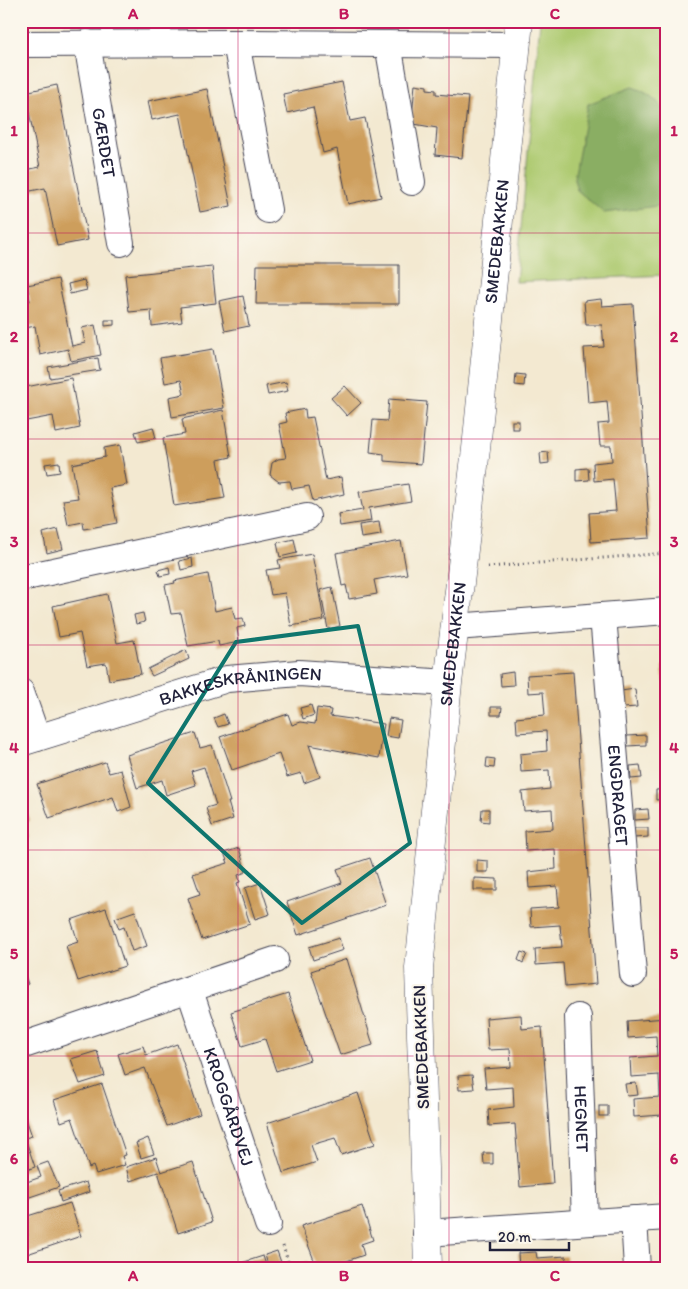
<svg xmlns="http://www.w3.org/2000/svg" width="688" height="1289" viewBox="0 0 688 1289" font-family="Itim,sans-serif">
<rect width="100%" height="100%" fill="#fbf7ec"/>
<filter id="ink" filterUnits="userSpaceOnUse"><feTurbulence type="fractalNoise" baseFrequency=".02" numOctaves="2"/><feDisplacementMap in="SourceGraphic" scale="10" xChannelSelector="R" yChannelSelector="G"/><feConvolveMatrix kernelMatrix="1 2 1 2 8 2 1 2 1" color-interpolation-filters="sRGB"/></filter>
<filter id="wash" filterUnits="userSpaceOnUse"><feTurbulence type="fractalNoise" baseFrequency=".0096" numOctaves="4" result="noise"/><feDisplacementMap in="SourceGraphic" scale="20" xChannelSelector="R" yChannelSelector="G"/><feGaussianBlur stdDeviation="1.12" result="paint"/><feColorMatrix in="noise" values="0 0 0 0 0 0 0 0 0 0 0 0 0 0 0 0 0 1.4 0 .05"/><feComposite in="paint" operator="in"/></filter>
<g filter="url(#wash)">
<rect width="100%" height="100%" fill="#f3e9d1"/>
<polygon fill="#aeca71" stroke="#687656" points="540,21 667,21 667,275 516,282"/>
<path fill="#8aae63" stroke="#56684f" d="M632,87C646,91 661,102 667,115V201L664,205L604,213L577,190L574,179L588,104Z"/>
<g id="blocks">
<g fill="#cd9e5b">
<polygon points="342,82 350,121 365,118 381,197 348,204 337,149 323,153 313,107 287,113 283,94"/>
<polygon points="415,84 427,86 427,89 436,90 436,94 468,97 462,158 435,155 437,128 414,124 412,117"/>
<polygon points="57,85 88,240 57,246 45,188 21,193 21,171 40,167 25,92"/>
<polygon points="207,89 231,206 200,212 180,114 152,120 148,101"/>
<polygon points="257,265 399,265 399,304 256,304"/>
<polygon points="212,266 216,303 180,307 182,322 152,326 151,310 129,312 125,275"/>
<polygon points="58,279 72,346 85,343 82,328 95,325 101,355 71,361 68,349 40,355 35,326 21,329 21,303 30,301 27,285"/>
<polygon points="84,280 87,290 70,294 68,284"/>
<polygon points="243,296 249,326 225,331 219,301"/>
<polygon points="601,299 602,306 633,304 650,538 591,542 589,513 616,511 613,479 594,481 593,463 612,461 611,446 600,446 598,424 609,423 607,401 588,403 584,348 604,347 602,325 586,325 584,301"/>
<polygon points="105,320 114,320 114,325 105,326"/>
<polygon points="213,349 224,408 172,417 169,397 184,394 181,380 165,383 160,358"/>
<polygon points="98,358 100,370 50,378 48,367"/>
<polygon points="516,374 525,375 524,386 515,385"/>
<polygon points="71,378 80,428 56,433 53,416 21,422 21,388"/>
<polygon points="286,382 288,391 268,395 266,386"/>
<polygon points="345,386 361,403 347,416 331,398"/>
<polygon points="389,399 427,402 421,464 384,461 384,454 370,452 373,420 387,421"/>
<polygon points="305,409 306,418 313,417 326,480 341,477 344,494 313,501 309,486 292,489 290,481 279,482 270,475 272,463 278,459 286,458 279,424 287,422 285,413"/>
<polygon points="223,410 231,457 218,460 225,498 174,506 163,438 185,434 182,419"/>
<rect x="512" y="421" width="7" height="8"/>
<polygon points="153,427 156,438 138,442 135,432"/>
<polygon points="120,445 127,485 110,488 117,523 84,529 83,522 68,525 63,500 78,498 72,464 105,457 104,448"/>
<polygon points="548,452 549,463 541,464 540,453"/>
<polygon points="59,462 60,472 47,474 45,464"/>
<polygon points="588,468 589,480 576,481 576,469"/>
<polygon points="408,484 411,501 369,508 371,521 340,526 338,514 363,510 359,492"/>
<polygon points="379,522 381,535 361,538 359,525"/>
<polygon points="58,529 63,549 47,553 43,533"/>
<polygon points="294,539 297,553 280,557 277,543"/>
<polygon points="401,541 407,574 374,580 377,594 349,599 346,585 342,586 336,553"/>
<polygon points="312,554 324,620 291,626 285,593 271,595 266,570 280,568 278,560"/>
<polygon points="192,558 193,567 181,570 179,561"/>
<polygon points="169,567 170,574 160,576 158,570"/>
<polygon points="208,574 215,611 232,607 235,619 243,618 245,626 237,628 239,642 219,646 218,641 188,646 181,613 171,614 165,585 175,583 174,581"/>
<polygon points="332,587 340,626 328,629 320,590"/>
<polygon points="107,594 117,643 134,640 141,674 109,680 106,663 87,666 80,633 59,637 53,606"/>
<polygon points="143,613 145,622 136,624 134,615"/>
<polygon points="186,650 189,659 152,676 148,669"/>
<polygon points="667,665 667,682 663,682 662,666"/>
<polygon points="513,672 514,685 501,686 500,674"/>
<polygon points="573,672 596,984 565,987 563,963 536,965 535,949 562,947 560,925 531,927 530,909 559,907 557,886 529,888 528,872 556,869 555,849 526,851 525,831 553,829 552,809 524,811 522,792 550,789 549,770 521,772 520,754 547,751 546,731 517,733 516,718 545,715 543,692 528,693 527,675"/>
<polygon points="635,689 637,707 623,708 621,691"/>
<polygon points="311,705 314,715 303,719 300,708"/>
<polygon points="491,707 502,707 501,715 491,715"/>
<polygon points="317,708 331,710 330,716 384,724 379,758 309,745 320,777 304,783 301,773 287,777 279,754 232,770 220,737 288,714 292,725 301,722 315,724"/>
<polygon points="224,714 228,724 218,727 214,718"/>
<polygon points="389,718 401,720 398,738 386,736"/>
<polygon points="195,733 200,748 212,745 230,802 228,802 233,819 212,826 206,808 216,805 204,767 191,771 196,785 166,795 162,780 137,788 127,755"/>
<polygon points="646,735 646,745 627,746 627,736"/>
<polygon points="487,758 495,759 494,768 486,767"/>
<polygon points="105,762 109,773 121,770 131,807 118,812 113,797 49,818 37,784"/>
<polygon points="640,765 642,778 631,779 630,766"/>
<polygon points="667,789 667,799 656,800 656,790"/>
<polygon points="23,801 30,820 25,825 29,838 21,840 21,802"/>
<polygon points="482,809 489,809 489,822 481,821"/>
<polygon points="648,809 649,819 635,820 635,810"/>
<polygon points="634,828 648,828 648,837 634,838"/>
<polygon points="239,848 246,872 238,875 240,882 237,883 250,924 202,940 188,898 200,894 193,874 228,863 224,853"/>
<polygon points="370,858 386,905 298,935 287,902 342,883 337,869"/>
<polygon points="477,860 488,861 488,872 477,872"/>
<polygon points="474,878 497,879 497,890 474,890"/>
<polygon points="260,883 270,914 255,919 245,888"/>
<polygon points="106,908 125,966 78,981 66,946 78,942 71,920"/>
<polygon points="135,911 147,946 132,951 124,927 119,929 115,918"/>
<polygon points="339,938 343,950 313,960 309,947"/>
<polygon points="521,952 527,954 523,963 518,960"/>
<polygon points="347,959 373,1045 340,1055 311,971"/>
<polygon points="21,965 28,984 21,987"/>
<polygon points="288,994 310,1060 276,1071 265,1039 242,1046 231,1012"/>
<polygon points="521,1015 522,1029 542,1027 553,1184 520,1187 515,1124 489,1126 488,1110 514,1107 513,1087 486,1089 484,1069 511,1067 510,1049 488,1050 486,1018"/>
<polygon points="667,1018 667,1167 665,1167 662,1115 634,1117 633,1099 660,1097 659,1075 631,1077 630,1058 657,1056 656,1036 628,1038 627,1021"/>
<polygon points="177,1044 200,1114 167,1126 145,1068 125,1075 118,1054 143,1046 146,1055"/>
<polygon points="97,1051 105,1076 80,1084 71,1059"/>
<polygon points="472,1075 474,1089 459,1090 458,1076"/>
<polygon points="636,1083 638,1095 627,1096 625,1084"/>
<polygon points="102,1084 126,1155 122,1156 125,1165 96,1174 93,1166 89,1168 72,1118 61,1122 54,1100"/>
<polygon points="358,1093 375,1144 341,1155 335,1138 311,1145 317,1162 283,1173 267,1123"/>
<rect x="599" y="1106" width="9" height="10"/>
<polygon points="24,1113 32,1136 25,1138 35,1167 21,1172 21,1114"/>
<polygon points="148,1138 154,1154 141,1158 136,1143"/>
<polygon points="483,1153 493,1153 493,1164 484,1164"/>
<polygon points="156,1157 161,1172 193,1162 212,1222 178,1233 158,1172 130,1181 126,1167"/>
<polygon points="48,1162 59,1187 21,1200 21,1184 41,1177 37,1166"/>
<polygon points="86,1182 89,1192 61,1202 58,1191"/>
<polygon points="70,1203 81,1236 21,1256 21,1218"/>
<polygon points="362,1206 373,1240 361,1244 364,1255 326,1268 317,1268 301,1226"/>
<polygon points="277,1251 283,1268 269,1268 265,1255"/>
<polygon points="536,1252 537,1258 566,1256 567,1268 519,1268 518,1253"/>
<polygon points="263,1256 267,1268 229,1268 229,1267"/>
<polygon points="307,1261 310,1268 297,1268 296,1265"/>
</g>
</g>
</g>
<g filter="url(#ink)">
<use href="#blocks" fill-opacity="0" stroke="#414052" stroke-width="1"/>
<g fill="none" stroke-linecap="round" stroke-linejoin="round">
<defs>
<g id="street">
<path id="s1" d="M87,43L121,243"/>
<polyline points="236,43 268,210"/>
<polyline points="21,44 236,43 517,45"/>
<polyline points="388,44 412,182"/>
<polyline points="21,578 307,517"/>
<path id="s2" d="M603,616L633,974"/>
<polyline points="455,627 667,611"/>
<polyline points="21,692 37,738"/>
<path id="s3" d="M21,743L227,679L299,673L448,683"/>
<path id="s4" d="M190,991L268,1224"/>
<path id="s5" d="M578,1017L585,1222"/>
<polyline points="21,1046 275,960"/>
<polyline points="634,1219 637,1268"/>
<polyline points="426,1233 667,1217"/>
</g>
<g id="secondary">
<path id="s6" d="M428,1268L419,968L448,683L476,449L519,21"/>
</g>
</defs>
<use href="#street" stroke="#414052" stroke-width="28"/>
<use href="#secondary" stroke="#414052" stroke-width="29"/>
<g stroke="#414052" stroke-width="3" stroke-dasharray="1 4" stroke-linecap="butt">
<polyline points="488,567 667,553"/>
<polyline points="283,1246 290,1268"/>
</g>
<use href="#street" stroke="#fff" stroke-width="26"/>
<use href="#secondary" stroke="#fff" stroke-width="28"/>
</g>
</g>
<path fill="none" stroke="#0f766e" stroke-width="4" stroke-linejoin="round" d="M358,626L410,843L302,923L148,783L236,642Z"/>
<path fill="none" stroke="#c2185b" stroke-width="1" stroke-opacity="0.55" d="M238,21V1268M449,21V1268M21,233H667M21,439H667M21,645H667M21,850H667M21,1056H667"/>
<g text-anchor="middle" stroke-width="4.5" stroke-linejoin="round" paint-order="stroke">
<g font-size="18" fill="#22223b" stroke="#fbf7ec">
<text dy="6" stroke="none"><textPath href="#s1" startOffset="101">GÆRDET</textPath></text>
<text dy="6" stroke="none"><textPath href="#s6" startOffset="1031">SMEDEBAKKEN</textPath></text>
<text dy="6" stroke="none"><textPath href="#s6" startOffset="626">SMEDEBAKKEN</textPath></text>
<text dy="6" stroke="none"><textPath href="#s3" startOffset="228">BAKKESKRÅNINGEN</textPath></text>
<text dy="6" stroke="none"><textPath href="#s2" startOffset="180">ENGDRAGET</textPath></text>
<text transform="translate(421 1047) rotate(-92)" y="6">SMEDEBAKKEN</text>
<text dy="6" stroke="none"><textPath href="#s4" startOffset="122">KROGGÅRDVEJ</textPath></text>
<text dy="6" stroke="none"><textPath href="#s5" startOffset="102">HEGNET</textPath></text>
</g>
</g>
<rect width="688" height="1289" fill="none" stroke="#fbf7ec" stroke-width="55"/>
<path d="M490 1242v8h79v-8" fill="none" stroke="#22223b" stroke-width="2.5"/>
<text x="498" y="1242" font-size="15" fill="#22223b" stroke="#fbf7ec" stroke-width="4" paint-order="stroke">20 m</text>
<rect x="28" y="28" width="632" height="1234" fill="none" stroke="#c2185b" stroke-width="2"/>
<g font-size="16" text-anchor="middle" font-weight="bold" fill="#c2185b">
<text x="133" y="19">A</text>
<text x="344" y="19">B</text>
<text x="555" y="19">C</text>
<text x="14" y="136">1</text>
<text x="674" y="136">1</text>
<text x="14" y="342">2</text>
<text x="674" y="342">2</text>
<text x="14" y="547">3</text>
<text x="674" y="547">3</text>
<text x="14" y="753">4</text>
<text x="674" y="753">4</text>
<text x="14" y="959">5</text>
<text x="674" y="959">5</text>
<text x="14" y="1164">6</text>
<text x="674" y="1164">6</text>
<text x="133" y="1281">A</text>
<text x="344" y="1281">B</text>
<text x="555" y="1281">C</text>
</g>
</svg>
